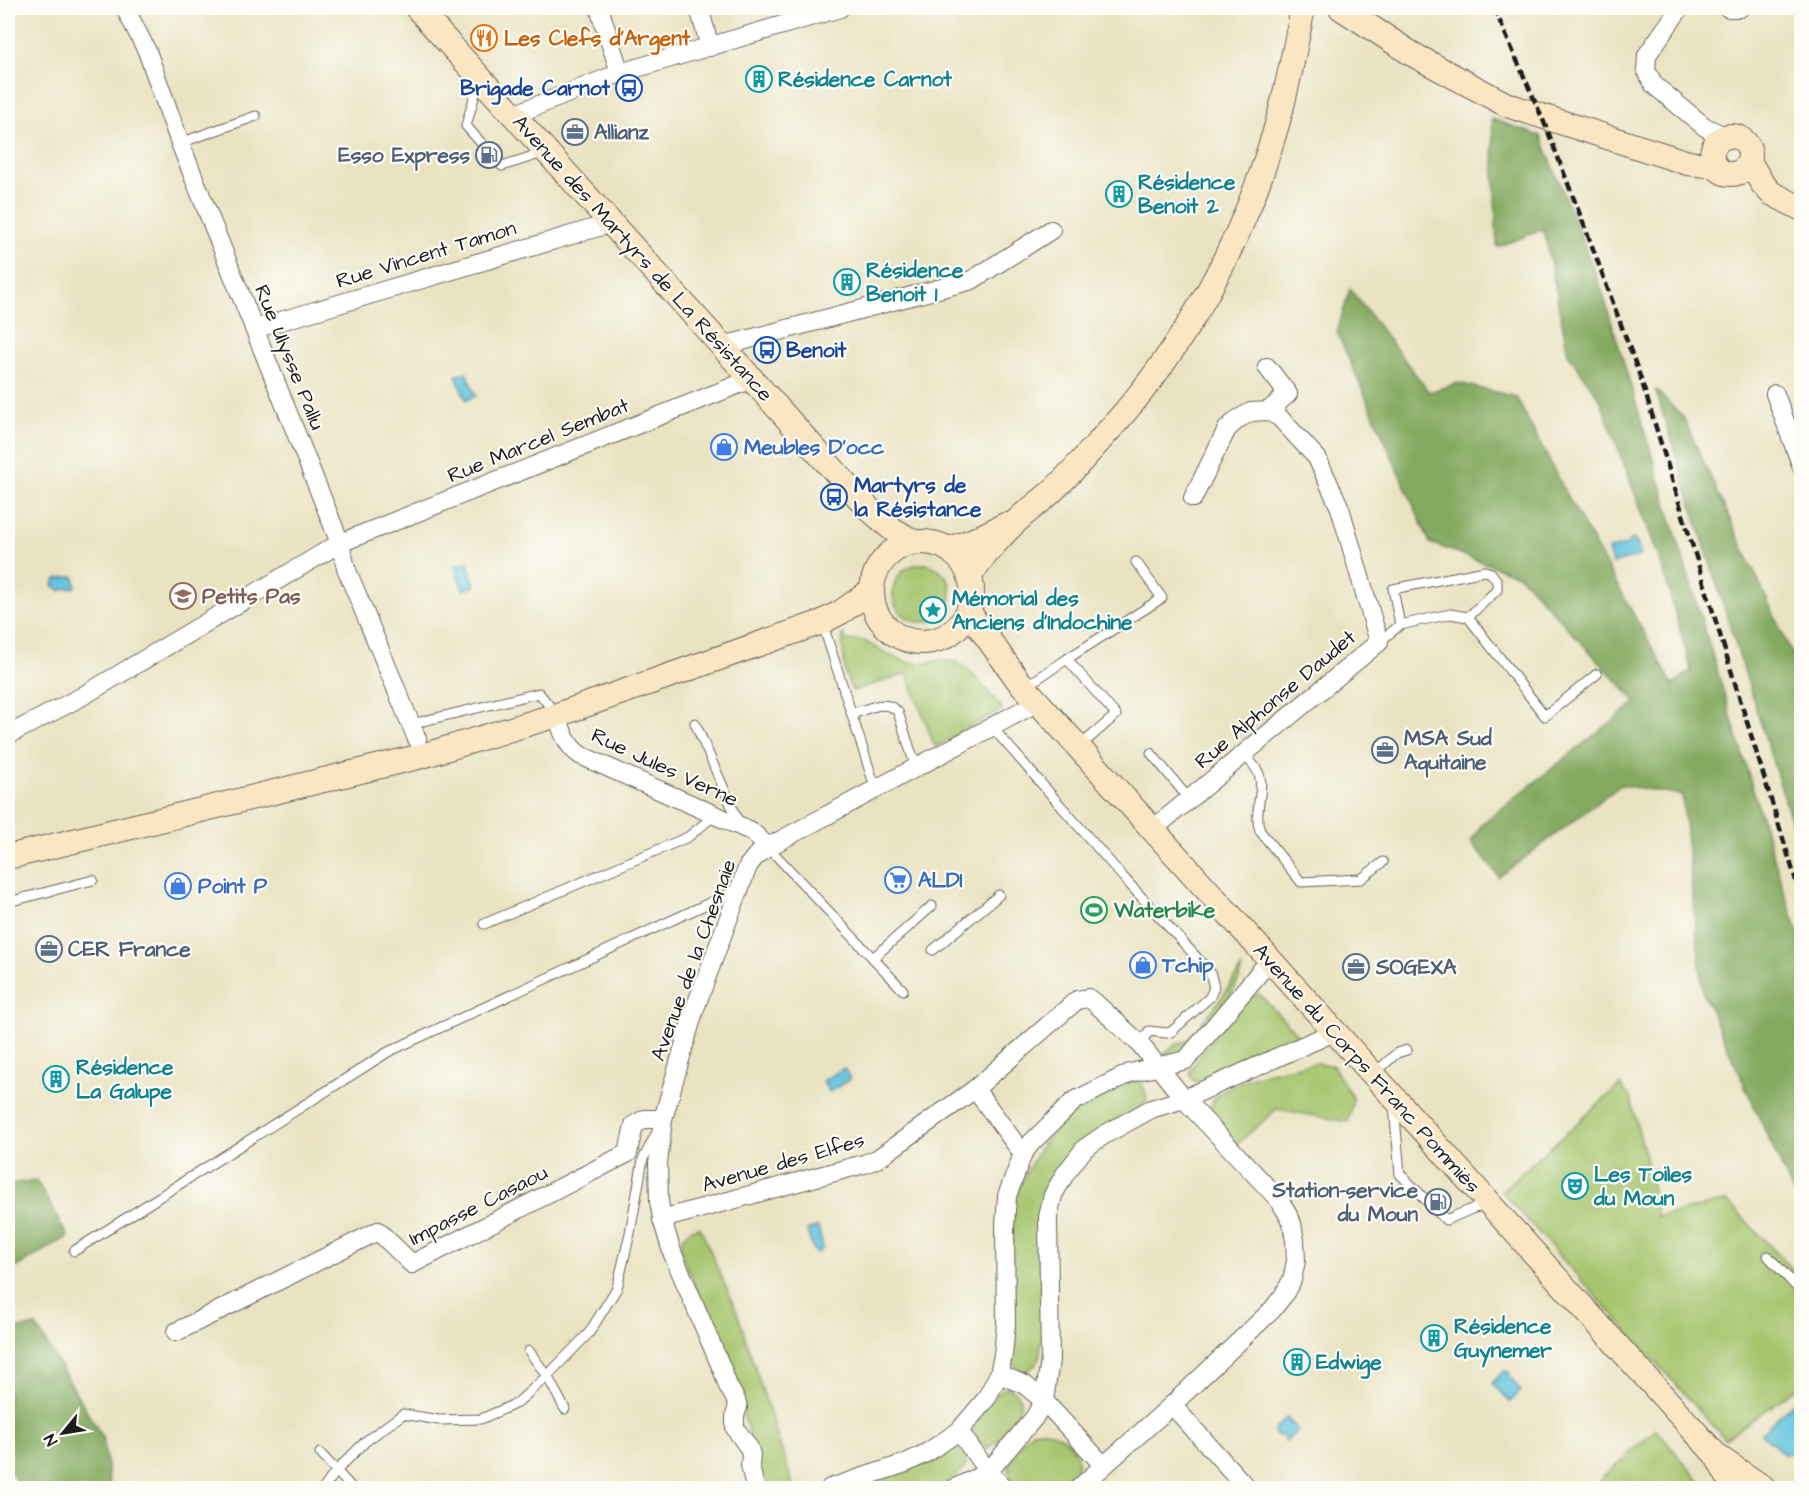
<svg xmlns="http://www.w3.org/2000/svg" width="1809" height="1496" viewBox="0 0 1809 1496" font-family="'Architects Daughter',sans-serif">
<rect width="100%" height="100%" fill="#fdfcf7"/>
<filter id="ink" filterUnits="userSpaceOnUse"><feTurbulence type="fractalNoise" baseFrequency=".0167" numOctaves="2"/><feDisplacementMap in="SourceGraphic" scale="12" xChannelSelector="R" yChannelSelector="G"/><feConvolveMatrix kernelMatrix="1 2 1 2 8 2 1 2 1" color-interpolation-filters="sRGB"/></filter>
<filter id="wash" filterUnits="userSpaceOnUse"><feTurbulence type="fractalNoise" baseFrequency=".008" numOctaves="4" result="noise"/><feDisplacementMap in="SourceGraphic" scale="24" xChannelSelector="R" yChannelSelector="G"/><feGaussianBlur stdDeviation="1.35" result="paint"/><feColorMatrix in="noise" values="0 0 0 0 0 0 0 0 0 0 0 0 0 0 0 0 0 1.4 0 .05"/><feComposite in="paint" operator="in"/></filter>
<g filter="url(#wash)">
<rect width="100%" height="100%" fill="#eae3c2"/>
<g fill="#a5c46c" stroke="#607044" stroke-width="1.5">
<circle cx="922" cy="593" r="29"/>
<polygon points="844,634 846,640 865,641 885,653 907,662 921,664 941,660 957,662 969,670 1003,709 935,747 907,674 852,691 845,673 842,635"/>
<polygon points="1242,967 1239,979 1229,999 1186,1050 1175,1057 1163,1054 1175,1045 1188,1040 1220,1000"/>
<path d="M1259,994L1297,1034L1286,1045L1203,1081L1196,1082L1191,1078L1190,1072L1194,1064C1208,1046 1238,999 1259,994Z"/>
<path d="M1318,1063L1333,1066L1353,1099L1348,1122L1277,1109L1237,1144C1229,1135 1213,1123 1211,1111C1207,1080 1296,1066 1318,1063Z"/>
<polygon points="1128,1081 1136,1081 1142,1084 1147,1097 1145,1103 1054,1176 1043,1331 1039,1358 1036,1364 1029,1370 1022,1372 1010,1360 1012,1215 1015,1197 1022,1180 1042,1144 1077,1109"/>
<polygon points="1620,1085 1630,1097 1651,1179 1657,1217 1727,1201 1801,1278 1801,1385 1725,1439 1501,1191"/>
<path d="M700,1227L738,1315L794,1488L762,1487L734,1377L681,1253C680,1239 685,1229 700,1227Z"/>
<path d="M1005,1387C1029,1394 1021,1408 1011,1424C1004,1434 999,1442 988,1448L979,1442L972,1432C978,1415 991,1398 1005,1387Z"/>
<polygon points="1656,1429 1705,1488 1591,1488"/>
<path d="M1042,1430C1075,1437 1089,1460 1067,1488H1016C999,1464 1016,1448 1032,1431Z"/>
<path d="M950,1448C987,1457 952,1484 933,1488C926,1490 917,1488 909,1488C890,1488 871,1488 852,1488Z"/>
</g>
<g fill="#84aa60" stroke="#50633e" stroke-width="1.5">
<polygon points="1492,119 1541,136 1602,291 1783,888 1801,941 1801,1210 1703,993 1682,795 1621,785 1499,877 1471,842 1482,824 1636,702 1520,576 1430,543 1337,332 1350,289 1429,392 1458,383 1516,397 1567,495 1673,685 1691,670 1663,569 1600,399 1568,354 1544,229 1497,247"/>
<polygon points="1655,389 1683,417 1801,674 1801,851"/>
<polygon points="37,1181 68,1237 8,1272 8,1184"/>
<polygon points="36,1326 103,1438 110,1488 19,1488 8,1464 8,1330"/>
</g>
<g fill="#60c3de" stroke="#3e707d" stroke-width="1.5">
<polygon points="466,372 476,396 466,400 456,376"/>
<polygon points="1633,539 1637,543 1641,555 1612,564 1608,550 1627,545 1630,540"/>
<polygon points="467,562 475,586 463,590 455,566"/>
<polygon points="74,576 76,587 62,589 60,591 53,585 56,579"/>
<polygon points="844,1068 850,1079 829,1092 823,1081"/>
<polygon points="818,1227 823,1248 817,1253 813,1250 807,1230"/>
<polygon points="1504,1371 1509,1372 1510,1377 1521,1391 1510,1402 1492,1383"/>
<polygon points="1801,1395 1801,1451 1784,1454 1761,1433"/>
<polygon points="1287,1418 1298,1430 1286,1441 1281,1435 1277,1436 1274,1433 1275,1428"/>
</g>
</g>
<g filter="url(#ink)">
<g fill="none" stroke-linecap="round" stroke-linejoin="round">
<defs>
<g id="lane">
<polyline points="479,80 466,126 502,166 546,152"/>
<polyline points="180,143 256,116"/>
<polyline points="1468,617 1545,716 1597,674"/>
<polyline points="822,622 876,790"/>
<polyline points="1379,642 1400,625 1450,614 1468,617 1497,590 1497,581 1491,573 1485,571 1393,589 1400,625"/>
<polyline points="1067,659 1162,598 1136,562"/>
<polyline points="1025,687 1067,659 1116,715 1080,746"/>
<path d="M852,714C868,709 886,698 898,712L916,768"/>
<polyline points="695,723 739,823"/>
<polyline points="411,724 539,693 556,714"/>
<polyline points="992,727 1123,877 1210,972 1214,987 1210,997 1171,1032 1166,1033 1149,1031 1140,1044"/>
<polyline points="1151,753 1189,799"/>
<path d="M1245,755C1249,760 1256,767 1259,774C1265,789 1253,812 1260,831L1301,882L1361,879L1383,862"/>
<polyline points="768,847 903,990"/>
<polyline points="8,902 93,880"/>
<polyline points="484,924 688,837 715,815"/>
<polyline points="933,950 999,895"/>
<polyline points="873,958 932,906"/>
<polyline points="1375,1073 1397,1053 1407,1050"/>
<polyline points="1394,1106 1400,1174 1446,1220 1474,1208 1488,1205"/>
<polyline points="74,1251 388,1052 737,890"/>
<polyline points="1768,1256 1802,1293"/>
<polyline points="529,1351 547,1376 565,1409"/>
<polyline points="320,1453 352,1488"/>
<polyline points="324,1488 337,1470 366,1441 403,1414 439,1420 481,1419 517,1403 547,1376 589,1333 617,1288 630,1233 643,1159 657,1132"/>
</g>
<g id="street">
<polyline points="125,8 147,51 180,143 340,543 346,568 417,739"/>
<polyline points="599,8 620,73"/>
<polyline points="699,8 710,47"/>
<polyline points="1680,8 1647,55 1646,70 1654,85 1705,127 1726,137"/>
<polyline points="1728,8 1740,8"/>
<polyline points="513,115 620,73 840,8"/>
<polyline points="254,329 612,223"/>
<polyline points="723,346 972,280 1051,230"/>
<polyline points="1267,367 1288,394 1268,411"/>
<polyline points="1775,394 1802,467"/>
<path d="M557,715C562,731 566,745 580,755L751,831L768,847"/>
<polyline points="8,735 81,697 340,543 752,379"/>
<polyline points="1152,830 1379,642 1340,508 1317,458 1279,417 1268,411 1251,412 1238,419 1227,429 1193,498"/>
<polyline points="975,1089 1023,1154"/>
<polyline points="662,1219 864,1164 877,1159 975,1089 1077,1000 1088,998 1093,1001 1140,1044 1184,1099 1280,1201 1286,1211 1292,1224 1295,1241 1296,1261 1292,1280 1283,1296 1272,1310 1172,1405 1079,1488"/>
<polyline points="176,1332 378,1231 412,1264 628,1153 634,1125 645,1119 663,1119"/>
<polyline points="999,1374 1025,1385 1044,1401 1103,1465"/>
<polyline points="1172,1405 1247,1488"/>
<polyline points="959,1431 988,1472 1004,1488"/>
<polyline points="755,1488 750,1465 751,1455 749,1448 735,1428 735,1415 738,1407 736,1400 728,1386 722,1369 672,1252 662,1219 659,1201 658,1164 663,1119 694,1011 748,866 755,857 768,847 1038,702"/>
<polyline points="830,1488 906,1463 928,1452 959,1431 986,1399 999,1374 1003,1355 1006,1324 1005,1226 1007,1196 1023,1154 1031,1143 1074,1101 1130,1073 1186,1060 1270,960"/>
<polyline points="955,1488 988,1472 1034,1418 1044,1401 1050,1360 1048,1217 1053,1195 1065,1174 1085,1148 1104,1135 1151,1109 1184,1099 1334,1032"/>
</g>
<g id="secondary">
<polyline points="417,8 868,508 892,529 914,542"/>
<polyline points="1341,8 1412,54 1507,105 1688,163 1716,166"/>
<circle cx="1731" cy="155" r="19"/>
<polyline points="1749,161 1762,183 1771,193 1802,209"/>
<circle cx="922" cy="592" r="50"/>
<polyline points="949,549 974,540 1005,525"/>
<path d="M970,575C985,554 1001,535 1021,517C1030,509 1040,502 1049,494C1071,474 1091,450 1111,428C1185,346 1240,246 1272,141C1286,97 1294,52 1303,8"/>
<polyline points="968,611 1018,680 1716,1455 1734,1488"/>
<polyline points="8,857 422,756 557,715 822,622 841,612 872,590"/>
<polyline points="1718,1457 1764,1488"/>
</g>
</defs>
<use href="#lane" stroke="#646256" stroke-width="11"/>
<use href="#street" stroke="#646256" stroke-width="20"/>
<use href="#secondary" stroke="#646256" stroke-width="26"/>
<use href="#lane" stroke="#fff" stroke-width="9"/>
<use href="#street" stroke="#fff" stroke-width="18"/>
<use href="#secondary" stroke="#fbe6c3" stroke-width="24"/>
<polyline stroke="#1c1c1c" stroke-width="4.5" stroke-dasharray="9 4.5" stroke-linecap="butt" points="1494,8 1547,129 1592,246 1641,379 1802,900"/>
</g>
</g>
<defs>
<symbol id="restaurant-ring" viewBox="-11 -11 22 22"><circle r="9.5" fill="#fdfcf7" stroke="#e8710a" stroke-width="1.5"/><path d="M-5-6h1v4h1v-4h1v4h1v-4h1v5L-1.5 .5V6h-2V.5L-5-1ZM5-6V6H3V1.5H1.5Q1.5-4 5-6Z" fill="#e8710a"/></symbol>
<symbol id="building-ring" viewBox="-11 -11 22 22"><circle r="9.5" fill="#fdfcf7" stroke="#0f9aa8" stroke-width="1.5"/><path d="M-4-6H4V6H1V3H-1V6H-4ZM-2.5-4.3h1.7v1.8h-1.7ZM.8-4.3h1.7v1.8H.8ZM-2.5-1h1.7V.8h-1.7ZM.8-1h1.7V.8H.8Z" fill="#0f9aa8"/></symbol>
<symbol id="bus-ring" viewBox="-11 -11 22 22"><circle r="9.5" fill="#fdfcf7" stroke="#1a4fb4" stroke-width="1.5"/><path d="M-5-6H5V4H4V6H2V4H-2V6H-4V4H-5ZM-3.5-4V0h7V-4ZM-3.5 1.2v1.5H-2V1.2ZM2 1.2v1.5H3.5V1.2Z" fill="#1a4fb4"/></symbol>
<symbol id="office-ring" viewBox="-11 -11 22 22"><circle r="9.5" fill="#fdfcf7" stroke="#5c6f8a" stroke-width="1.5"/><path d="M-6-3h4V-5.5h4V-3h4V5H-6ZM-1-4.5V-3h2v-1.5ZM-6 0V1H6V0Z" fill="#5c6f8a"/></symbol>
<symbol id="fuel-ring" viewBox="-11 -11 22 22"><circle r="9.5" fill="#fdfcf7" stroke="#5c6f8a" stroke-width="1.5"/><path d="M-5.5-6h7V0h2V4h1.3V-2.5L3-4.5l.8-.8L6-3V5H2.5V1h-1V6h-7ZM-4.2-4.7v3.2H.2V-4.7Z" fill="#5c6f8a"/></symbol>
<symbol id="shop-ring" viewBox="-11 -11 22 22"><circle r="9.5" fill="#fdfcf7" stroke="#3f7fe0" stroke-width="1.5"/><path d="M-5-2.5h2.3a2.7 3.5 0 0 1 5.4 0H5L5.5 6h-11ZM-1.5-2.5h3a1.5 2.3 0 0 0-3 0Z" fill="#3f7fe0"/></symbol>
<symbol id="school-ring" viewBox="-11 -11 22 22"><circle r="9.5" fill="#fdfcf7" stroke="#8d6e63" stroke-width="1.5"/><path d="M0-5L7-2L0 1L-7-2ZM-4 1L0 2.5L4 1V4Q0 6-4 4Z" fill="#8d6e63"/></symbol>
<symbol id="sight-ring" viewBox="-11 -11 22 22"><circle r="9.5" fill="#fdfcf7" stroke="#0f9aa8" stroke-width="1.5"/><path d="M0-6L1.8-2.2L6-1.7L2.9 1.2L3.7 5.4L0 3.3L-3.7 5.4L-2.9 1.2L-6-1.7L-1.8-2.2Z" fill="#0f9aa8"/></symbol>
<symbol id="supermarket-ring" viewBox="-11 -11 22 22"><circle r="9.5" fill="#fdfcf7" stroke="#3f7fe0" stroke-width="1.5"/><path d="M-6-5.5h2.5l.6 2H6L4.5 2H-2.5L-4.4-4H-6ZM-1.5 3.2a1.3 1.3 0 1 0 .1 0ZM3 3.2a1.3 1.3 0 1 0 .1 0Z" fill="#3f7fe0"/></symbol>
<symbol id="stadium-ring" viewBox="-11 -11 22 22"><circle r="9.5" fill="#fdfcf7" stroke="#2e9e5b" stroke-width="1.5"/><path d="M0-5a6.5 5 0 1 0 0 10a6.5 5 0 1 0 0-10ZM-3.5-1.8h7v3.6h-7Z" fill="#2e9e5b"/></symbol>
<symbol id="theatre-ring" viewBox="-11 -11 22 22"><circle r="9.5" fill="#fdfcf7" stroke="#0f9aa8" stroke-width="1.5"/><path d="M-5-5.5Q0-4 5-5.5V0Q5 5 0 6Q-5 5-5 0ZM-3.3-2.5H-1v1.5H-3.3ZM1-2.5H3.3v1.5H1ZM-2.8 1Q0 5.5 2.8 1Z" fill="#0f9aa8"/></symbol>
</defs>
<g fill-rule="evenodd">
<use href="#restaurant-ring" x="469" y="23" width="30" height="30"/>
<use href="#building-ring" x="744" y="64" width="30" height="30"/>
<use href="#bus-ring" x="614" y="73" width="30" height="30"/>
<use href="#office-ring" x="560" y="117" width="30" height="30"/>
<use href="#fuel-ring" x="474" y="140" width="30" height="30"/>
<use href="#building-ring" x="1104" y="179" width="30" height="30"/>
<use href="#building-ring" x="832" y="267" width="30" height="30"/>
<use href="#bus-ring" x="752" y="335" width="30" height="30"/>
<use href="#shop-ring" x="709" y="432" width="30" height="30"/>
<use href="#bus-ring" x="819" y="482" width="30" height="30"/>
<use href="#school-ring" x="168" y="581" width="30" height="30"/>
<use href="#sight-ring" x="918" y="595" width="30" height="30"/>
<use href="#office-ring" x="1370" y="735" width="30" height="30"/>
<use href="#supermarket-ring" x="883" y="865" width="30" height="30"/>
<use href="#shop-ring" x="163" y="871" width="30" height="30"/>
<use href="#stadium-ring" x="1079" y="895" width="30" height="30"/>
<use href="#office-ring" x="34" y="934" width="30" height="30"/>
<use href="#shop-ring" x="1128" y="950" width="30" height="30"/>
<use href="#office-ring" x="1341" y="952" width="30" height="30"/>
<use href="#building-ring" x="41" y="1064" width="30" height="30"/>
<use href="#theatre-ring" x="1560" y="1171" width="30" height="30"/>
<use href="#fuel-ring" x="1423" y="1187" width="30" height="30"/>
<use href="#building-ring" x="1419" y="1323" width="30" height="30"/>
<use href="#building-ring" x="1282" y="1347" width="30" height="30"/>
</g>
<g text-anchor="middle" stroke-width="4.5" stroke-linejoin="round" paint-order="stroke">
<g font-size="21" font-weight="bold" fill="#c56008" stroke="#fdfcf7" text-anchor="start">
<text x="504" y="45">Les Clefs d'Argent</text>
</g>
<g font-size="21" font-weight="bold" fill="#0d838f" stroke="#fdfcf7" text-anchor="start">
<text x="778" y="86">Résidence Carnot</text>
<text x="1138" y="189">Résidence<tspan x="1138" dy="24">Benoit 2</tspan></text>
<text x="866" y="277">Résidence<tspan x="866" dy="24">Benoit 1</tspan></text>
<text x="952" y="605">Mémorial des<tspan x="952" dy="24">Anciens d'Indochine</tspan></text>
<text x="76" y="1074">Résidence<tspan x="76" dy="24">La Galupe</tspan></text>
<text x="1594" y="1181">Les Toiles<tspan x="1594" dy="24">du Moun</tspan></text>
<text x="1454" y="1333">Résidence<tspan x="1454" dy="24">Guynemer</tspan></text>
<text x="1316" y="1369">Edwige</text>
</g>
<g font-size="21" font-weight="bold" fill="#164399" stroke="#fdfcf7" text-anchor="start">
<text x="610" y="95" text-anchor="end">Brigade Carnot</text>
<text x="786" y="357">Benoit</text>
<text x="854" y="492">Martyrs de<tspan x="854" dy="24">la Résistance</tspan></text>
</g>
<g font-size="21" font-weight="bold" fill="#4e5e75" stroke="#fdfcf7" text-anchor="start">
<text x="594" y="139">Allianz</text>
<text x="470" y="162" text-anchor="end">Esso Express</text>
<text x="1404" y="745">MSA Sud<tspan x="1404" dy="24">Aquitaine</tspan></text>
<text x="68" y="956">CER France</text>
<text x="1376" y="974">SOGEXA</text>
<text x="1418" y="1197" text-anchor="end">Station-service<tspan x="1418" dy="24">du Moun</tspan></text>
</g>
<g font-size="21" fill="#1c1c1c" stroke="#fdfcf7">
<text transform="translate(426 254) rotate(-17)" y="7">Rue Vincent Tamon</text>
<text transform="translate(643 258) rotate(48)" y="7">Avenue des Martyrs de La Résistance</text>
<text transform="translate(290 357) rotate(68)" y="7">Rue Ulysse Pallu</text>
<text transform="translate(538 440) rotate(-22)" y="7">Rue Marcel Sembat</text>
<text transform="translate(1275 699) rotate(-40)" y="7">Rue Alphonse Daudet</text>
<text transform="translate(665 767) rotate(25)" y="7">Rue Jules Verne</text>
<text transform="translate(693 960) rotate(-70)" y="7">Avenue de la Chesnaie</text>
<text transform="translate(1367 1068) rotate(48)" y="7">Avenue du Corps Franc Pommiès</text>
<text transform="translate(783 1162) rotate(-16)" y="7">Avenue des Elfes</text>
<text transform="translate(478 1205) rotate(-27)" y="7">Impasse Casaou</text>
</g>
<g font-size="21" font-weight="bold" fill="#366cbe" stroke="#fdfcf7" text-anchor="start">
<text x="744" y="454">Meubles D'occ</text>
<text x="918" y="887">ALDI</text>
<text x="198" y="893">Point P</text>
<text x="1162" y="972">Tchip</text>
</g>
<g font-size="21" font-weight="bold" fill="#785e54" stroke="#fdfcf7" text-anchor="start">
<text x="202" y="603">Petits Pas</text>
</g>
<g font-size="21" font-weight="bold" fill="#27864d" stroke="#fdfcf7" text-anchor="start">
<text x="1114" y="917">Waterbike</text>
</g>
</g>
<rect width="1809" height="1496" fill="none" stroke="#fdfcf7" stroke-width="30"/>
<g transform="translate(63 1433) rotate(240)" stroke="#fdfcf7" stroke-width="4.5" paint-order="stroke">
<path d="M0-4.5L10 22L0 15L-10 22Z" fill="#1c1c1c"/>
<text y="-9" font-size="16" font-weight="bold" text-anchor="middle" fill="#1c1c1c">N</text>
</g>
</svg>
